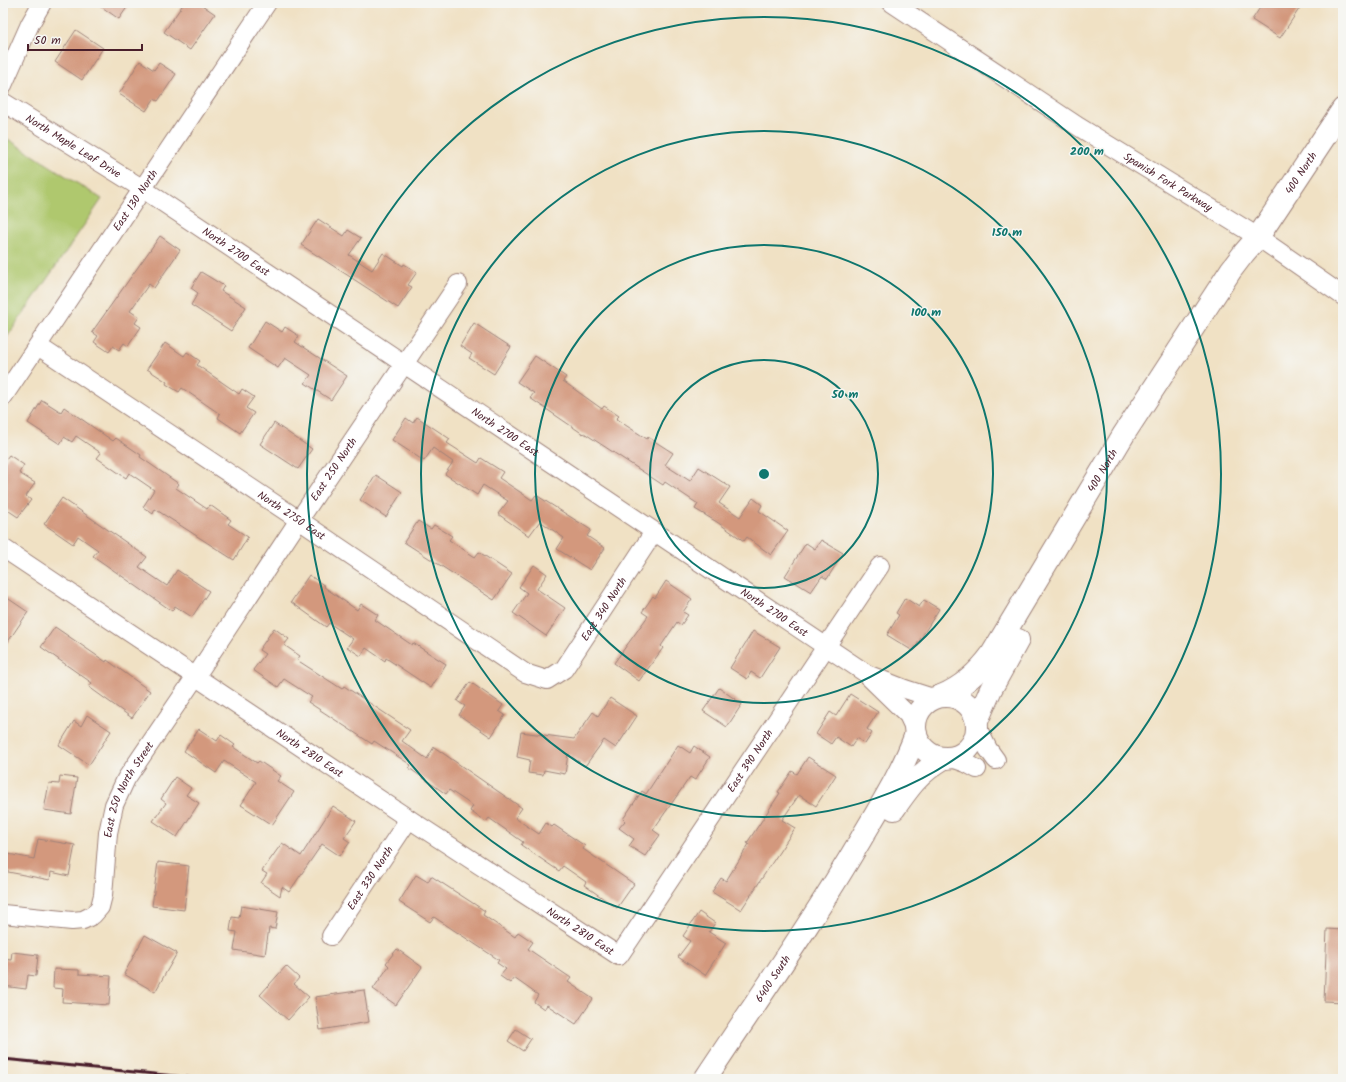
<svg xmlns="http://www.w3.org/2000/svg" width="1346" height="1082" viewBox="0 0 1346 1082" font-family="Kalam,sans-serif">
<rect width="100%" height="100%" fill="#f6f6f2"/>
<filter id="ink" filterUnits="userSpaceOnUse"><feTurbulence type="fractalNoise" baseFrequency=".025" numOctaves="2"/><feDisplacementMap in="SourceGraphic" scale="8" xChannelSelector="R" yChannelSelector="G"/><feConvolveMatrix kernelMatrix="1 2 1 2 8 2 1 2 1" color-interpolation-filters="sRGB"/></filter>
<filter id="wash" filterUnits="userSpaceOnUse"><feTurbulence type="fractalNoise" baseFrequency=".012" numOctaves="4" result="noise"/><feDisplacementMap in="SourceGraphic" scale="16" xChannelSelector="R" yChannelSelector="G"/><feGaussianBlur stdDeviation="0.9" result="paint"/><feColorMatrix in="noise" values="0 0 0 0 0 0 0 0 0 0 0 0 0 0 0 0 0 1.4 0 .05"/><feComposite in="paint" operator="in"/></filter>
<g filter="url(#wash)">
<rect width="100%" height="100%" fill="#f0e1c4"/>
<polygon fill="#afc86e" stroke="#7c744c" points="3,136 102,199 3,343"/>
<g id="blocks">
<g fill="#d3987d">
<polygon points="96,3 130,3 119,19"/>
<polygon points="184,3 199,3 215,14 190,50 164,32"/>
<polygon points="1263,3 1303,3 1280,38 1252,20"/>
<polygon points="76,30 103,48 82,80 55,62"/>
<polygon points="140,61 154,70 159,63 176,74 158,101 154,99 146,111 119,94"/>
<polygon points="318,219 344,236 348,230 361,238 349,255 372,270 383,253 403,266 404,264 417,272 408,285 412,287 398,308 301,245"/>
<polygon points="160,236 180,250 154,288 149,284 130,311 139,317 135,323 141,327 128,346 124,343 119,350 113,346 109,352 94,342 98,336 92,332"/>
<polygon points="201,272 224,286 221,291 246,307 231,331 191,305 198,293 191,288"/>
<polygon points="265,321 282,332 285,327 299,336 295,342 347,376 331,400 305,383 311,375 285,358 278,368 248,348"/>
<polygon points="474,323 511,347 494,374 469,358 472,354 460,346"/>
<polygon points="165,343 184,356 187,352 200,361 197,365 239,394 242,389 254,397 246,408 254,413 240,433 218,418 220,414 182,388 179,392 166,384 167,382 147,369"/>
<polygon points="535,356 566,377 563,381 602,409 604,406 619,416 616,419 647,439 648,437 673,453 665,465 690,481 699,467 730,487 719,503 740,517 753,498 762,505 759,511 788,531 771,555 747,537 744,541 717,522 695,509 698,504 665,482 663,485 584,433 583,434 530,398 534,393 517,382"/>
<polygon points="42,400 61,412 64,407 113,441 116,438 141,455 140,457 179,484 176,488 207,509 210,505 231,520 228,524 248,537 234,560 155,509 153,514 143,507 154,490 129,473 126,478 97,458 101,453 76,436 72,442 64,437 60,444 28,423"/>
<polygon points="417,417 450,439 447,443 478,463 481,458 503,472 499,478 532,500 536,495 591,530 587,536 605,548 590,570 557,549 564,538 540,521 529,536 498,514 508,501 483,485 477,495 445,474 453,462 433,448 424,461 392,440 406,418 413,423"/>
<polygon points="274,423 312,449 298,469 260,444"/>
<polygon points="9,455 24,465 19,473 35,483 26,496 31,500 18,517 3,507 3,463"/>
<polygon points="376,475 402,492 386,517 360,500"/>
<polygon points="62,498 147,557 139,567 167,586 177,570 209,591 192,617 175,606 172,611 93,556 98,550 78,536 73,544 44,524"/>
<polygon points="418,521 431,529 434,525 452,536 449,540 475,557 479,552 512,574 494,600 404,542"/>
<polygon points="821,540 843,553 827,579 822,576 811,592 785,576 806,543 815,549"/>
<polygon points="534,565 547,574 537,589 565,608 546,636 513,613 527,593 519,587"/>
<polygon points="309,575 325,586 324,587 357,610 361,604 378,615 375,620 412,645 413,643 446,664 431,688 386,658 385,661 366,648 361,656 347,647 353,639 329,623 326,627 291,602"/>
<polygon points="666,581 692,599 683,612 688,615 681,625 677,622 661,646 663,648 639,681 614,663 648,616 642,612 653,596 655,598"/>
<polygon points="3,595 28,612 3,649"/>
<polygon points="905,598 919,607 924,600 939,609 913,651 887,635 899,615 896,613"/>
<polygon points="55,627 106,662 107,660 150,691 132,718 89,687 92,683 41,647"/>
<polygon points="274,628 289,639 284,645 300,656 297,660 342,689 344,686 410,730 402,741 427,759 434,747 522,808 515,818 539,834 546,823 552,827 554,825 585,846 583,849 634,884 617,908 584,885 586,882 563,866 559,871 521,845 523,842 489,818 486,822 470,811 473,806 449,790 446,794 409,768 411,765 374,741 372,744 308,702 312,697 284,679 278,687 253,670 265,654 259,650"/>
<polygon points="753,631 780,647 760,678 751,672 747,679 730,668"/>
<polygon points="470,682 503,705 499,711 505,715 491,737 459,715 465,706 457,701"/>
<polygon points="719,688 742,704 727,727 703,711"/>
<polygon points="850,694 878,712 867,729 872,733 865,744 857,738 851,747 836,737 831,744 816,734 830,712 836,716"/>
<polygon points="610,698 637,716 616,748 604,740 585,766 568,754 565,774 544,770 543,775 528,773 530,760 517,757 521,732 574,739 593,712 598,716"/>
<polygon points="87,715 111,731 89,765 59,745 74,721 81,726"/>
<polygon points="199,729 217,741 221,735 235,745 233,747 257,763 259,761 281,776 277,781 294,792 272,825 241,805 256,782 224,761 216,773 184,751"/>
<polygon points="678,745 690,753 694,746 710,757 695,780 690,777 653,830 660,835 645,856 629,846 634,839 619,828 625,821 623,819 642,791 646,794"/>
<polygon points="808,757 836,775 816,806 799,795 782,820 795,828 741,910 712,892 721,878 726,881 749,844 747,843 780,793 778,792 792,771 797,774"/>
<polygon points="60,776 77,778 71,814 44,810 49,783 59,784"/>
<polygon points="175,777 191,788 186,795 199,803 177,837 153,821 166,803 161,799"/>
<polygon points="333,806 356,821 344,838 350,842 340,856 322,844 289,892 282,887 280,896 261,883 267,874 262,871 282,843 301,856"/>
<polygon points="38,839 75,845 69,876 51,872 50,880 3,871 3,853 34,859"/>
<polygon points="158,862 189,866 184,910 152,906"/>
<polygon points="416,875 428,882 431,876 485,911 483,915 515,937 518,932 533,942 528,949 571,978 568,982 593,999 576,1024 547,1005 544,1009 534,1002 538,995 514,978 510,983 500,976 506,969 497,963 499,960 434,917 430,922 399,902"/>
<polygon points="241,906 278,912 275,929 269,928 265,955 234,950 237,932 230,931 232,917 239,918"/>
<polygon points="699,912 715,923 709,932 726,943 705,975 678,957 690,941 683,936"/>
<polygon points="1327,929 1343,930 1343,1002 1324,1001"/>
<polygon points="145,935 177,953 155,992 124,974"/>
<polygon points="397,949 422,967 396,1005 373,989 389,966 386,963"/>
<polygon points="12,952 38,955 36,976 28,975 26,989 3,986 3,959 11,960"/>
<polygon points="286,966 299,978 294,984 309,997 288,1020 260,995"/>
<polygon points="54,969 79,970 79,974 111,976 109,1005 62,1002 63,989 53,988"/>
<polygon points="364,990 369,1022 320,1030 315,997"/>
<polygon points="516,1029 531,1039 523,1051 508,1041"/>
</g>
</g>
</g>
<g filter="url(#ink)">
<use href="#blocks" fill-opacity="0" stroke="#9d8078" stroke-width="1"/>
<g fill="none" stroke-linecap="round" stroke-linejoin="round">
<defs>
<g id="minor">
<path id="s1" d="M892,3L1079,127L1258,237L1343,296"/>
<polyline points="3,85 30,24 42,3"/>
<path id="s2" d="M3,102L143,189L867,674L905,689L933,698"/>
<path id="s3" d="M38,346L299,520L525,673L547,680L564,669L654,532"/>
<path id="s4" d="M3,397L267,3"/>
<path id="s5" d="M3,548L409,819L619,956L880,566"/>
<polyline points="870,678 908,715 916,732"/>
<polyline points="978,729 988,749 996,760"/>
<polyline points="952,758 966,763 977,769"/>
<path id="s6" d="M3,914L72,921L83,920L93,915L100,907L103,895L108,833L114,805L126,779L196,676L299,520L458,284"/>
<path id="s7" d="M331,936L409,819"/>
</g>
<g id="major">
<circle cx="946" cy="727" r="31"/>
<path id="s8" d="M941,696C963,687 978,673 992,654L1124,434L1231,270L1244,253L1258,237L1343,109"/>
<polyline points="977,721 991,689 1018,640"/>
<path d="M894,809C910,786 919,773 944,758"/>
<path id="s9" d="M705,1079C758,999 813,921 861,839C881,805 902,772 916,734"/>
</g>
</defs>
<use href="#minor" stroke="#9d8078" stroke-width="20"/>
<use href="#major" stroke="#9d8078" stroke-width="24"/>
<use href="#minor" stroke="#fff" stroke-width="18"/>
<use href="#major" stroke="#fff" stroke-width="22"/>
<polyline stroke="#4a1f2b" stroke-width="3" points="3,1059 205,1079"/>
</g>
</g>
<g fill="none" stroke="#0f766e" stroke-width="2">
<circle cx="764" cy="474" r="114"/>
<circle cx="764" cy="474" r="229"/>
<circle cx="764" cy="474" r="343"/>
<circle cx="764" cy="474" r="457"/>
</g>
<g text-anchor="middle" stroke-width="3" stroke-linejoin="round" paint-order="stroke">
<g font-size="11" fill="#4a1f2b" stroke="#f6f6f2">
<text dy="4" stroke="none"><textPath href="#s2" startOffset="83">North Maple Leaf Drive</textPath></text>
<text dy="4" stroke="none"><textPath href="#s8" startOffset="639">400 North</textPath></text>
<text dy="4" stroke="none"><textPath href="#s1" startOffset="329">Spanish Fork Parkway</textPath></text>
<text dy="4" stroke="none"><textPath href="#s4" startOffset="237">East 130 North</textPath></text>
<text dy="4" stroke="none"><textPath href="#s2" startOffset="277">North 2700 East</textPath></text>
<text dy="4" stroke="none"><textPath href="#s2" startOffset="601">North 2700 East</textPath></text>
<text dy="4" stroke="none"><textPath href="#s6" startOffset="607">East 250 North</textPath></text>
<text dy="4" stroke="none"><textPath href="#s8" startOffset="281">400 North</textPath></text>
<text dy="4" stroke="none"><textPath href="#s3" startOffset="305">North 2750 East</textPath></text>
<text dy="4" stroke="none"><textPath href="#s3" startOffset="702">East 340 North</textPath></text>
<text dy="4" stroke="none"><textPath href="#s2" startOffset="925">North 2700 East</textPath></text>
<text dy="4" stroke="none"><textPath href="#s5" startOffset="369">North 2810 East</textPath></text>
<text dy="4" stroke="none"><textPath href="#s5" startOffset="974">East 390 North</textPath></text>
<text dy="4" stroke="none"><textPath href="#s6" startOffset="225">East 250 North Street</textPath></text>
<text dy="4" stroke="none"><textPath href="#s7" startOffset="70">East 330 North</textPath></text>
<text dy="4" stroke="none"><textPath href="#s5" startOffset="693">North 2810 East</textPath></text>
<text dy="4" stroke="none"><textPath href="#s9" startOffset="121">6400 South</textPath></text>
</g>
</g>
<circle cx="764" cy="474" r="6" fill="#0f766e" stroke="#f6f6f2" stroke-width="2"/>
<g font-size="12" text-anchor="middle" font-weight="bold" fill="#0f766e" stroke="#f6f6f2" stroke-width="3" stroke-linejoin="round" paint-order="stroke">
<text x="1087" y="155">200 m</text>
<text x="1007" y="236">150 m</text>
<text x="926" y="316">100 m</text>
<text x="845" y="398">50 m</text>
</g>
<rect width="1346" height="1082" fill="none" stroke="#f6f6f2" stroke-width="16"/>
<path d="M28 44v6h114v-6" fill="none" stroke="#4a1f2b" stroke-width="2"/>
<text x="34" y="44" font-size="12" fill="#4a1f2b" stroke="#f6f6f2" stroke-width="3" paint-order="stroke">50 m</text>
</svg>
